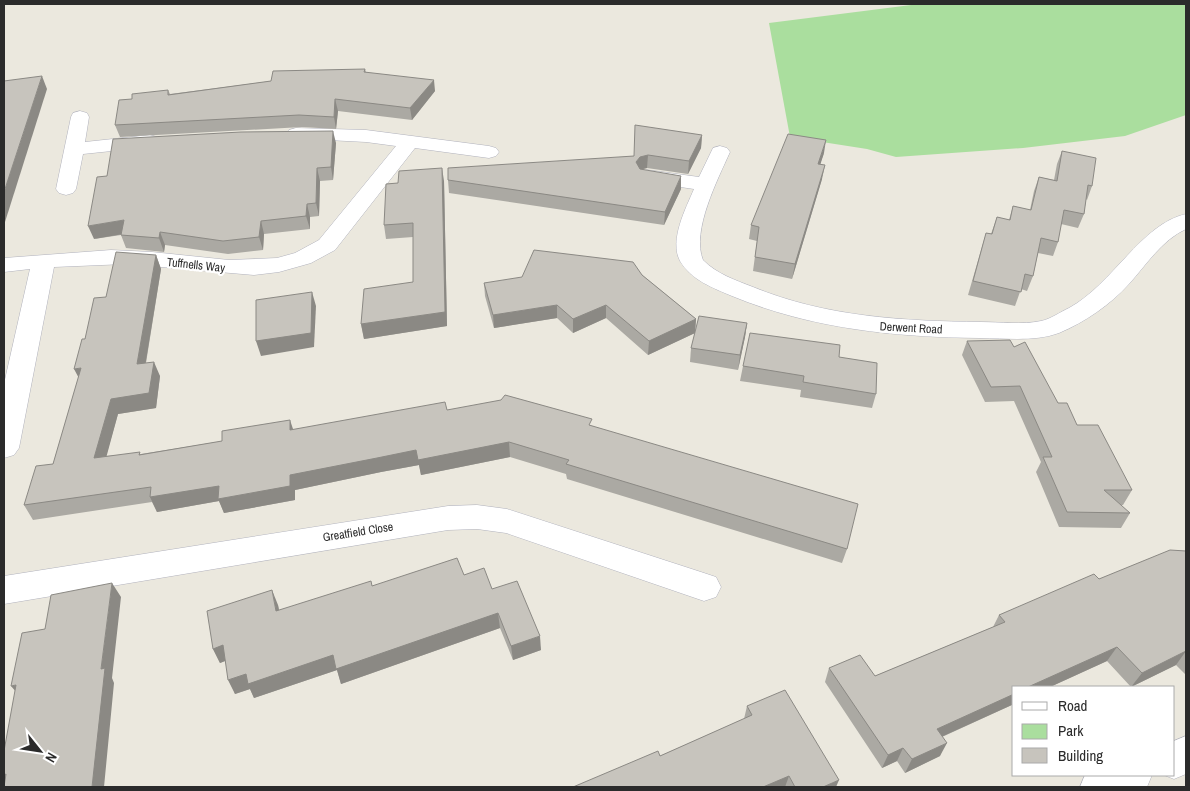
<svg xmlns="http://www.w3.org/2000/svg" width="1190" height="791" viewBox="0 0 1190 791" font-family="'Archivo Narrow',sans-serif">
<rect width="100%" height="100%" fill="#ebe8de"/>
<polygon fill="#aade9e" points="919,4 1186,4 1186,115 1125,136 1023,148 896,157 867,149 790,137 769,23"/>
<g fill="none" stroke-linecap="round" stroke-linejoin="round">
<defs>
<g id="minor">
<polygon points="80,111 87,113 89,117 85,142 150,135 157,137 160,141 157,145 150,147 83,154 76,189 73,193 66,195 59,193 56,189 71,117 73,113"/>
<polygon points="296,128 366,130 489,146 496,148 499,152 496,156 489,158 415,148 335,250 311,263 279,272 254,275 126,264 54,267 19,448 14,455 4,458 4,384 30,269 4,272 4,258 111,250 152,252 229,260 277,258 295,253 319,240 396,146 366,142 289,138 286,134 289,130"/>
<path d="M720,146L727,148L730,152C718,179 691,231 703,260C717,274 735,280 753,287C826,317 903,321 981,322C1000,322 1022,325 1041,321C1051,319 1060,312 1069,308C1113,284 1141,224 1186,214V229C1162,240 1146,265 1129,284C1110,305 1085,322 1059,333C1035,342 1005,338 980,338C895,337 812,329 732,296C713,288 691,280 680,261C669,240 686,208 694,189L647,182L640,180L637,176L640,172L647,170L699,177L713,148Z"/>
<polygon points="477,505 507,509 704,573 716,577 721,587 716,597 704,601 506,533 477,529 448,530 4,604 4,576 448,506"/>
<polygon points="1186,736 1186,774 1174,779 1164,775 1174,775 1174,741"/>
<polygon points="1085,775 1152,775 1147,787 1080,787"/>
</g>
</defs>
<use href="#minor" stroke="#b1b2bd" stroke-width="1"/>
<use href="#minor" fill="#fff" fill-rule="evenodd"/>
</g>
<g fill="#aba9a3">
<polygon points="365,69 366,72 435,91 412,120 338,111 336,129 302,127 120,137 115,125 168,90 170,94"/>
<polygon points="702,135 701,148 688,174 647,168 643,169 681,189 664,225 449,193 448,180 634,156"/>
<polygon points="336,143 333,180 320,181 319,216 310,217 310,229 264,234 263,250 228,254 165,245 164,252 126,248 121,235 94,239"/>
<polygon points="1062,151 1092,186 1087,200 1086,199 1084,214 1078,228 1061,224 1058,242 1053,256 1038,253 1033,276 1027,291 1021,289 1015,306 968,295 986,233 991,234 997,217 1009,220 1013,206 1030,210 1034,191 1039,177 1054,180 1057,164"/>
<polygon points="824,153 820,164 822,179 792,279 753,271 757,241 749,239 751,225"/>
<polygon points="444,181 447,326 364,339 361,324 413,282 413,237 386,239 384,225"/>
<polygon points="156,255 161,269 146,363 160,376 156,408 118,414 106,456 141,454 293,430 447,410 592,426 847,549 842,563 567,479 566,474 510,457 421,475 419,465 381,472 295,490 295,500 224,513 219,501 157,512 152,502 33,520 24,505 53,464 79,377 85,339 106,297"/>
<polygon points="642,275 696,319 695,333 648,355 606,318 573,333 557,318 494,328 485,296 484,283"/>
<polygon points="747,323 745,337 738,370 690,362 691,348"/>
<polygon points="967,341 1014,347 1058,403 1132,490 1123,505 1120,505 1130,513 1121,528 1059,527 1036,472 1041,462 1014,401 985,402 962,355"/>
<polygon points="839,357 876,394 872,408 800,397 801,390 740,381 743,366"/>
<polygon points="1186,551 1186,675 1176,665 1131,687 1107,661 1050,687 1014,687 1014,704 942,737 940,756 905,773 897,761 882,768 825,682 829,668 875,676 993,627 999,615 1099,579"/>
<polygon points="464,575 541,650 513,660 500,628 341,684 337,670 254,698 250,689 235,694 225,661 220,663 213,649 278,605 279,610 372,586"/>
<polygon points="747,706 836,787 573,787 660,756 744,719"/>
</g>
<g fill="#8b8984">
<polygon points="42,76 47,89 5,222 4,222 4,192"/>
<polygon points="434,80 435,91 412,120 410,108"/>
<polygon points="335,99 338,111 336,129 334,117"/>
<polygon points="333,131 336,143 333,180 331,167"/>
<polygon points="702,135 701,148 688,174 689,161"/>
<polygon points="826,140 824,153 816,178 818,164"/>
<polygon points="648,155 647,168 639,170 636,162 640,157"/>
<polygon points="825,165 822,179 792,279 795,264"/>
<polygon points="317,168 320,181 319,216 316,203"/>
<polygon points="442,168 444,181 447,326 364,339 361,324 445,312"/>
<polygon points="681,176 681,189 664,225 665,212"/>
<polygon points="307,204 310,217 310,229 306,216"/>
<polygon points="124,220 129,233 94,239 88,226"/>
<polygon points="261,221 264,234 263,250 259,237"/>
<polygon points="160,232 165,245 164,252 159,238"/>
<polygon points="156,255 161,269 143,379 137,364"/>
<polygon points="312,292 316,306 314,347 261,356 256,341"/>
<polygon points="557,305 557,318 494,328 493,315"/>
<polygon points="606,305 606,318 573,333 573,319"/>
<polygon points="696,319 695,333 648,355 649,341"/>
<polygon points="747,323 745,337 738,370 740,355"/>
<polygon points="154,362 160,376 156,408 118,414 102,473 94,458 111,399"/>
<polygon points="81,368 82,384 74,369"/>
<polygon points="290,420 295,435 290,430"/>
<polygon points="509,442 510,457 421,475 419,465 381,472 295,490 295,500 224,513 219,501 157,512 150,497 416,450"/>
<polygon points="112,583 121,597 112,678 114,683 104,787 92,787 101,669"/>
<polygon points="272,590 278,605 282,626 276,611"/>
<polygon points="498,613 500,628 341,684 337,670 254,698 250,689 235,694 228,680 246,674"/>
<polygon points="540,636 541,650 513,660 511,646"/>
<polygon points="223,645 230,659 220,663 213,649"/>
<polygon points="1117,647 1107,661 1050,687 1028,687"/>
<polygon points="1186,651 1176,665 1131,687 1142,673"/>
<polygon points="16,685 23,700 11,686"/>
<polygon points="1014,694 1014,704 930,742 937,729"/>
<polygon points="947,743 940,756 905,773 912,759"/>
<polygon points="903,748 897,761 882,768 888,755"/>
<polygon points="6,774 10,787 4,780 4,775"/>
<polygon points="789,776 785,787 763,787"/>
<polygon points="839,780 836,787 823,787"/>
</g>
<g fill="#c7c4bd" stroke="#8b8984">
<polygon points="365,69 364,72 434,80 410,108 335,99 334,117 299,115 115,125 119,100 132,99 132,94 168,90 168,95 271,81 273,71"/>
<polygon points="42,76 4,192 4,81"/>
<polygon points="635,125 702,135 689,161 648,155 640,157 636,162 640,169 681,176 665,212 448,180 448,168 634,156"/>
<polygon points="333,131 331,167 317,168 316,203 307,204 306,216 261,221 259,237 223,241 160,232 159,238 121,235 124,220 88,226 97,177 107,176 113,139 241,132"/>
<polygon points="788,134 826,140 818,164 825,165 795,264 755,257 759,227 751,225"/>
<polygon points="1062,151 1096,158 1092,186 1088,185 1084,214 1064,210 1058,242 1041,238 1033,276 1025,274 1021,292 973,281 986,233 992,234 997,217 1010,220 1013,206 1031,210 1039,177 1057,181"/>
<polygon points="442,168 445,312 361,324 364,289 413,282 413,223 384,225 386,184 398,183 399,171"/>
<polygon points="534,250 633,262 642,275 696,319 649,341 606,305 573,319 557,305 493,315 484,283 522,277"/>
<polygon points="116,252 156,255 137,364 154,362 149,393 111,399 94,458 140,452 139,455 222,441 222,431 290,420 290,430 445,402 447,410 501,400 505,395 592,419 589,425 858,504 847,549 566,464 569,460 509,442 418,460 416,450 377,458 290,475 290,486 218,499 219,486 150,497 151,487 24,505 36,466 53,464 81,368 74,369 82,339 85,339 94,298 106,297"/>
<polygon points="312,292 311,333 256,341 256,300"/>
<polygon points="699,316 747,323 740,355 691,348"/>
<polygon points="750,333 840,345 839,357 877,363 876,394 803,382 804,376 743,366"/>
<polygon points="1010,340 1014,347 1025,342 1058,403 1067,403 1077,425 1098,425 1132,490 1104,490 1130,513 1067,512 1043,457 1052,457 1020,386 991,387 967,341"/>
<polygon points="1170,550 1186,551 1186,651 1142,673 1117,647 1028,687 1014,687 1014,694 937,729 947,743 912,759 903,748 888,755 829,668 860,655 875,676 1005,622 999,615 1094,574 1099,579"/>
<polygon points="457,558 464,575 484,568 492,589 517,581 540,636 511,646 498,613 336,669 333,655 248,684 246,674 228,680 223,645 213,649 207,611 272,590 276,611 371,581 372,586"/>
<polygon points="112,583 101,669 105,668 92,787 4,787 6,774 4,775 4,751 16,685 11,686 22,633 45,629 51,595"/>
<polygon points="785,690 839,780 823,787 795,787 789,776 763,787 573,787 658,751 660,756 752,715 747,706"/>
</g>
<g text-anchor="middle" stroke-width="4.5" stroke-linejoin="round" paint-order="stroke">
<g font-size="12" fill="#2b2b2b" stroke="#fff">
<text transform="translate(196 265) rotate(6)" y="4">Tuffnells Way</text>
<text transform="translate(911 328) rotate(3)" y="4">Derwent Road</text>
<text transform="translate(358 532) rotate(-9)" y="4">Greatfield Close</text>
</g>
</g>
<rect width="1190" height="791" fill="none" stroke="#2b2b2b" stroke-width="10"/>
<rect x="1012" y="686" width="162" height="90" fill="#ffffff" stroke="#aaaaaa"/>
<rect x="1022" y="702" width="25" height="8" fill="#ffffff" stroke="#aaaaaa"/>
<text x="1058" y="711" font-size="15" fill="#2b2b2b">Road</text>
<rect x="1022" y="724" width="25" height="15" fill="#aade9e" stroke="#aaaaaa"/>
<text x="1058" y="736" font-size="15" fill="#2b2b2b">Park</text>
<rect x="1022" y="748" width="25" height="15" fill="#c7c4bd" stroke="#aaaaaa"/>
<text x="1058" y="761" font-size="15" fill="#2b2b2b">Building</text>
<g transform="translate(40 751) rotate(120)" stroke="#ffffff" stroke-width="4" paint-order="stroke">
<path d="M0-4L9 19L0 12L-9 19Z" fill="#2b2b2b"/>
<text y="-8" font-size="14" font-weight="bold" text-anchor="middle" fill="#2b2b2b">N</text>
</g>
</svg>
